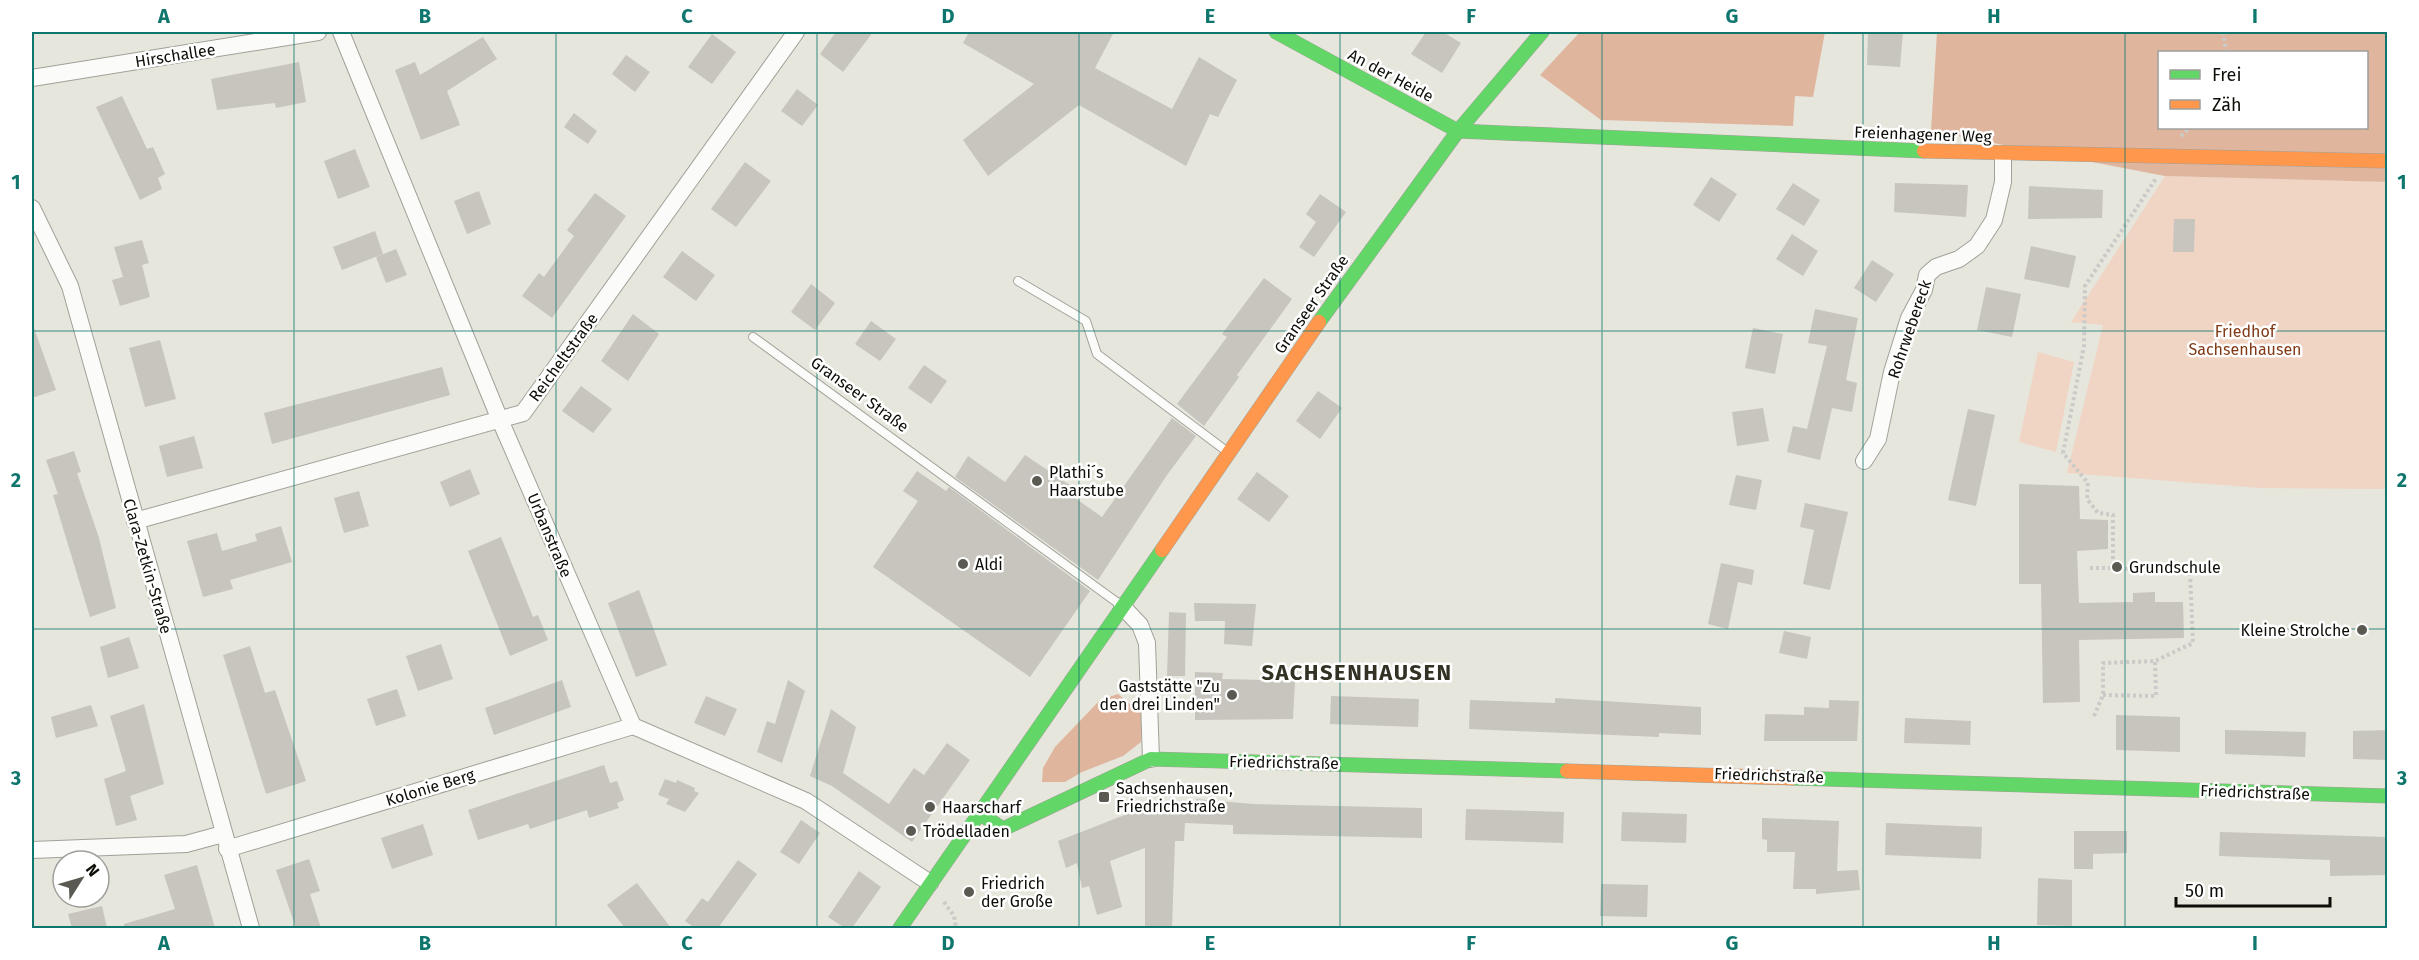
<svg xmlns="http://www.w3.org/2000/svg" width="2419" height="960" viewBox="0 0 2419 960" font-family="'Fira Sans',sans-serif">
<rect width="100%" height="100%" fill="#e6e6dc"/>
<g fill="#f0d4c4">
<polygon points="2165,176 2387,182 2387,489 2260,488 2067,473 2103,325 2071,322"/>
<polygon points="2038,352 2074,362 2056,452 2019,442"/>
</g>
<g fill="#e0b59e" fill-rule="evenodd">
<polygon points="1580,32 1825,32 1813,97 1795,96 1793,126 1601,120 1540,75"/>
<path d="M1937,32H2387V182L2165,176L1931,131ZM2160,52H2366V128H2160Z"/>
<polygon points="1118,694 1141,713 1141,742 1123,756 1082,772 1065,782 1042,782 1043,768 1055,747 1100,700"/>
</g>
<g fill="#c7c5be">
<polygon points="836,32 873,32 843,72 820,54"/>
<polygon points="969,32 1114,32 1095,68 1172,109 1199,57 1237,80 1218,117 1210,114 1186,166 1079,105 988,176 963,140 1034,84 963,43"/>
<polygon points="1426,32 1443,32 1461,43 1442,73 1411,54"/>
<polygon points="1868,32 1903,32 1900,67 1867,65"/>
<polygon points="712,34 736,52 712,84 688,67"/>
<polygon points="483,37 497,59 447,91 460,125 421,140 395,70 415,62 420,75"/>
<polygon points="626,55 650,72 635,92 612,74"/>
<polygon points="299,62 306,102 276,108 275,103 217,110 211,79"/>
<polygon points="797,89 818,105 802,126 781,111"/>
<polygon points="122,96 147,149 153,147 165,174 158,178 162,189 140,200 96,107"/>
<polygon points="574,113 597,131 588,144 564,127"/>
<polygon points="355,149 370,187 338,199 324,161"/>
<polygon points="745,162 771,181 736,227 711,209"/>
<polygon points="1711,177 1737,194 1719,222 1693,205"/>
<polygon points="1793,183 1820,200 1804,226 1776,209"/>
<polygon points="1895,183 1968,185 1966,217 1894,212"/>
<polygon points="2029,186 2103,190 2102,218 2028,219"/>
<polygon points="479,191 491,224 467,234 454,201"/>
<polygon points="595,193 626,216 552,318 522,296 539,273 544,277 574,236 567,230"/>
<polygon points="1320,194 1346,212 1314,257 1299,247 1316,222 1306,214"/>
<polygon points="2174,219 2195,219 2194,252 2173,252"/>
<polygon points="375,231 383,254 342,270 333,247"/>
<polygon points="1792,234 1818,251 1803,276 1776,259"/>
<polygon points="142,240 149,263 142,265 150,297 120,306 112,280 123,277 114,247"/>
<polygon points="2031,246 2076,256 2069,288 2024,279"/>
<polygon points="396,249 407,275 386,283 376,257"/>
<polygon points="682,251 715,275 696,301 663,277"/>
<polygon points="1872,260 1894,274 1876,302 1854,288"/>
<polygon points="1264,278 1292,299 1237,375 1239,377 1204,426 1177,404 1227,337 1222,334"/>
<polygon points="811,284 835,303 815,330 791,312"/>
<polygon points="1986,287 2021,294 2012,337 1977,330"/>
<polygon points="1815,309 1858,318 1846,380 1857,383 1852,412 1832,408 1820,460 1787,452 1793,426 1807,429 1827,346 1808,343"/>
<polygon points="633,314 659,334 628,381 601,361"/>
<polygon points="871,321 896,339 880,361 855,344"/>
<polygon points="32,328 34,328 56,390 32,398"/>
<polygon points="1753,328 1783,334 1775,374 1745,368"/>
<polygon points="160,340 176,399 145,407 129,348"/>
<polygon points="924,365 947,381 931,404 908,388"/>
<polygon points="442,367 450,395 272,444 264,413"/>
<polygon points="581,386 612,409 593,433 562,411"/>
<polygon points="1318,391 1342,408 1320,439 1296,421"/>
<polygon points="1763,408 1769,441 1737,446 1732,412"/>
<polygon points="1968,409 1995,415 1976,506 1948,500"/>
<polygon points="1172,418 1196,436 1167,475 1098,580 955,477 968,456 1005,482 1025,455 1077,490 1072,496 1102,517"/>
<polygon points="194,436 203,468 167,477 159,446"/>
<polygon points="74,451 81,472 77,473 99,538 116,608 90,617 53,495 58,494 46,460"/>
<polygon points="470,469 480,494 450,507 440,482"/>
<polygon points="917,471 946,491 949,487 1090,591 1030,677 873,567 918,501 903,491"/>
<polygon points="1257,472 1289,496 1269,522 1237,499"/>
<polygon points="1736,475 1762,480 1756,510 1729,505"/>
<polygon points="2019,484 2079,486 2080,519 2108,520 2108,549 2077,551 2079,603 2133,602 2133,593 2155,592 2155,602 2183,602 2184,638 2079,640 2080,702 2043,703 2041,584 2019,584"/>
<polygon points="359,491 369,526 344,533 334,498"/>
<polygon points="1805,503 1848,512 1830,590 1803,584 1814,530 1800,527"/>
<polygon points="281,526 292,562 230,580 233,589 203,597 187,541 217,533 222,551 257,541 255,534"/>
<polygon points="501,537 533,617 538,615 548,640 510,656 468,551"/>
<polygon points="1721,563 1754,570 1752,585 1738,582 1728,629 1708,624"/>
<polygon points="639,590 667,665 636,677 608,603"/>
<polygon points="1194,603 1256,604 1252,646 1224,644 1225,621 1195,621"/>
<polygon points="1169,612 1186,613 1185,676 1167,676"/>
<polygon points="1784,631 1811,637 1807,659 1779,653"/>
<polygon points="129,637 139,668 108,678 100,647"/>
<polygon points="441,644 453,679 418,691 406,656"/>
<polygon points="250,646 265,693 275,690 306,781 266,794 223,655"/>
<polygon points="1195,672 1223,673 1222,679 1295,681 1293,719 1195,720"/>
<polygon points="562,680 571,707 494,735 485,708"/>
<polygon points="788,680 805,691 782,763 757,752 767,721 775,724"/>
<polygon points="397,689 406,716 376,726 367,699"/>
<polygon points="706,696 737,709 725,736 694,723"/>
<polygon points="1331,696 1419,699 1418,727 1330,724"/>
<polygon points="1555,698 1701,707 1701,735 1659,733 1659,737 1469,729 1470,700 1555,703"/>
<polygon points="1829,700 1859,701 1857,741 1764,741 1765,714 1804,715 1804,707 1829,708"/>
<polygon points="144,704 164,784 130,796 137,820 116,826 104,779 126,771 110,716"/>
<polygon points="91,705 98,726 56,738 51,717"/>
<polygon points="831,709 856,727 843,773 889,804 914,768 924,775 947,743 970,760 912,842 832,786 810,776"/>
<polygon points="2116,715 2180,717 2180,752 2116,750"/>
<polygon points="1905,718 1971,721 1970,745 1904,743"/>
<polygon points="2225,730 2306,732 2305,757 2225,754"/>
<polygon points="2388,730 2388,760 2353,759 2353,731"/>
<polygon points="604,765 610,783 617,781 624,800 617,803 619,808 589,818 587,810 530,829 528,824 478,840 468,810"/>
<polygon points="665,779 676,783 677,780 695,788 694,791 699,793 685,812 666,804 669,799 658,795"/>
<polygon points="1196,799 1253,804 1422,808 1422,838 1233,834 1233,825 1185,823 1184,841 1175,841 1172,928 1145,928 1145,848 1110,861 1122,907 1097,915 1089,886 1082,888 1077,863 1066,868 1058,841 1158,802 1196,804"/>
<polygon points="1466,809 1564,812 1563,843 1465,840"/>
<polygon points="1622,812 1687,814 1686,843 1621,841"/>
<polygon points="1762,818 1839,821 1837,871 1858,870 1860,890 1816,894 1816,889 1793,889 1795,852 1767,852 1767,840 1762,839"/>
<polygon points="801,820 820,833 799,864 780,852"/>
<polygon points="1886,823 1982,827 1981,859 1885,855"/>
<polygon points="423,824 433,855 392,869 381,838"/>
<polygon points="2074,831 2127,831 2127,853 2093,854 2093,869 2074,869"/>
<polygon points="2220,832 2388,837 2388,875 2330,876 2330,860 2219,856"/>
<polygon points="309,859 320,891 310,894 321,928 296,928 276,870"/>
<polygon points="738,860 757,874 718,928 695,928 685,921 702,898 708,902"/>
<polygon points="197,865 215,928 124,928 124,924 175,909 164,875"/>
<polygon points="859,871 881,887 852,928 845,928 828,917"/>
<polygon points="2038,878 2072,880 2072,926 2037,925"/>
<polygon points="637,883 671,928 625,928 607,905"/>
<polygon points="1601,884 1648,885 1647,917 1600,916"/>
<polygon points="102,906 107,928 72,928 68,914"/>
</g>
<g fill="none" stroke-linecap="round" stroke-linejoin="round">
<defs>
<g id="lane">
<polyline points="1018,281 1086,321 1097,354 1229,453"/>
<polyline points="753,337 1122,606"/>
</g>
<g id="street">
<polyline points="341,32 500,420 633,726 806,801 930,883"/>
<polyline points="32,78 318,32"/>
<polyline points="32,208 70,286 251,928"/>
<polyline points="1864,461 1878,439 1892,372 1909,318 1924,290 1927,275 1936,267 1959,259 1977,246 1994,220 2003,182 2003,154"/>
<polyline points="135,521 523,413 796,32"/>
<polyline points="1122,606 1140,625 1147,643 1151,759"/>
<polyline points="227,849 633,726"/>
<polyline points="32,850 186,844 223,834"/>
</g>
<g id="fast">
<polyline points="1276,32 1458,131 1924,151"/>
<polyline points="1319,322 1458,131 1542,32"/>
<polyline points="1792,778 2388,796"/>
<polyline points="979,813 1003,829 1151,759 1567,771"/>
<polyline points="900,928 1162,550"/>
</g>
<g id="slow">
<polyline points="1924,151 2388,161"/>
<polyline points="1162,550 1319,322"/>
<polyline points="1567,771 1792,778"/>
</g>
</defs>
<use href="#lane" stroke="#a1a199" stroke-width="10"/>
<use href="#street" stroke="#a1a199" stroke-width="18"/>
<use href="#fast" stroke="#a1a199" stroke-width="15"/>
<use href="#slow" stroke="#a1a199" stroke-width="15"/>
<g stroke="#cacac8" stroke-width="4" stroke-dasharray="3 3" stroke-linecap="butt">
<polyline points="2223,32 2226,52"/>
<polyline points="2181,136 2189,128"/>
<polyline points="2090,568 2113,568"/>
<polyline points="2103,695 2156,696 2155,661"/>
<polyline points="2094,716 2103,695 2103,663 2155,661 2193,643 2190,572 2113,568 2113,515 2098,513 2087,499 2088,483 2063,453 2084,346 2085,286 2157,177"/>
<polyline points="944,902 954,916 956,928"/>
</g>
<use href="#lane" stroke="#fbfbfa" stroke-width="8"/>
<use href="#street" stroke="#fbfbfa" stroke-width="16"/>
<use href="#fast" stroke="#63d668" stroke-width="14"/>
<use href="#slow" stroke="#ff974d" stroke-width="14"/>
</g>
<path fill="none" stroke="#0f766e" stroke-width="1.5" stroke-opacity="0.55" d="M294,32V928M556,32V928M817,32V928M1079,32V928M1340,32V928M1602,32V928M1863,32V928M2125,32V928M32,331H2388M32,629H2388"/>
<g fill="#5a5a52" stroke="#fff" stroke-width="2">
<circle cx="1037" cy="481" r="6"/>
<circle cx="963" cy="564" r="6"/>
<circle cx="2117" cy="567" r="6"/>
<circle cx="2362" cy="630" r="6"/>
<circle cx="1232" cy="695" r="6"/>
<rect x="1098" y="791" width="12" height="12" rx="3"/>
<circle cx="930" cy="807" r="6"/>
<circle cx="911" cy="831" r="6"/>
<circle cx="969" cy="892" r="6"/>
</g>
<g text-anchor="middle" stroke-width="5" stroke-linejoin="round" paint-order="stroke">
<g font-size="16" fill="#0e0e08" stroke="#fff">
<text transform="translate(175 55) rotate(-9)" y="6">Hirschallee</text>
<text transform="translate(1391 75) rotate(28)" y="6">An der Heide</text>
<text transform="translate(1923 134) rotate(2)" y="6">Freienhagener Weg</text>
<text transform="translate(1311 304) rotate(-55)" y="6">Granseer Straße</text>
<text transform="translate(1909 329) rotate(-71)" y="6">Rohrwebereck</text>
<text transform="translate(563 357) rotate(-54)" y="6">Reicheltstraße</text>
<text transform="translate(860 394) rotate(36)" y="6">Granseer Straße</text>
<text transform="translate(550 535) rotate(67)" y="6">Urbanstraße</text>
<text transform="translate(148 566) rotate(74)" y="6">Clara-Zetkin-Straße</text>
<text transform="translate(1284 762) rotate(1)" y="6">Friedrichstraße</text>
<text transform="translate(1769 775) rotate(2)" y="6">Friedrichstraße</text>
<text transform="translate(430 787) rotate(-17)" y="6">Kolonie Berg</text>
<text transform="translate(2255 792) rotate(2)" y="6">Friedrichstraße</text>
</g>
<g font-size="16" fill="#803914" stroke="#fff">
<text x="2245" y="337">Friedhof<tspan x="2245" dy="18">Sachsenhausen</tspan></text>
</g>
<g font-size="16" fill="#0e0e08" stroke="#fff" text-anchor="start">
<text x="1049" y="478">Plathi´s<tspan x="1049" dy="18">Haarstube</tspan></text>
<text x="975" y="570">Aldi</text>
<text x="2129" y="573">Grundschule</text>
<text x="2350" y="636" text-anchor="end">Kleine Strolche</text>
<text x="1220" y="692" text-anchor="end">Gaststätte "Zu<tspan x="1220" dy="18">den drei Linden"</tspan></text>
<text x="1116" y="794">Sachsenhausen,<tspan x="1116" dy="18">Friedrichstraße</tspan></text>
<text x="942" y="813">Haarscharf</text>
<text x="923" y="837">Trödelladen</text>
<text x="981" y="889">Friedrich<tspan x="981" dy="18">der Große</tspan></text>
</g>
<g font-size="22" font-weight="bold" letter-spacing="1.5" fill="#333123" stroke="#fff">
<text x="1357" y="680">SACHSENHAUSEN</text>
</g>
</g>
<rect width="2419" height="960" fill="none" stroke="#ffffff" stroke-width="66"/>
<rect x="2158" y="51" width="210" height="78" fill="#ffffff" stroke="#9f9f9c" stroke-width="1.5"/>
<rect x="2170" y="70" width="30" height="9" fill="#63d668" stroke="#9f9f9c" stroke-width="1.5"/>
<text x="2212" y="81" font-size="18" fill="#0e0e08">Frei</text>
<rect x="2170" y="100" width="30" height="9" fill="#ff974d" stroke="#9f9f9c" stroke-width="1.5"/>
<text x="2212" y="111" font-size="18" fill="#0e0e08">Zäh</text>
<g transform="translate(81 879) rotate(53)"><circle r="28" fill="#ffffff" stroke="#9f9f9c" stroke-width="1.5"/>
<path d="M0-4.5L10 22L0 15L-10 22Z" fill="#5a5a52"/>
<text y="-9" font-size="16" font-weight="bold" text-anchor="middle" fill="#0e0e08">N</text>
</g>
<path d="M2176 897v9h154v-9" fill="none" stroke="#0e0e08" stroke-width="3"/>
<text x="2185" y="897" font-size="18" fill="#0e0e08" stroke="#ffffff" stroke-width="4.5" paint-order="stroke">50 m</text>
<rect x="33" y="33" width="2353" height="894" fill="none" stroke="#0f766e" stroke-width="2"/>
<g font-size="20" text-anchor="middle" font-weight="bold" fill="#0f766e">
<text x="164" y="23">A</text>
<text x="425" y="23">B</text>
<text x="687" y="23">C</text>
<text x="948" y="23">D</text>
<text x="1210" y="23">E</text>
<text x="1471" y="23">F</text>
<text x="1732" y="23">G</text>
<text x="1994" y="23">H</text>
<text x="2255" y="23">I</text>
<text x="16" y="189">1</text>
<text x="2402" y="189">1</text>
<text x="16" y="487">2</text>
<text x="2402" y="487">2</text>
<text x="16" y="785">3</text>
<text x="2402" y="785">3</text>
<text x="164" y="950">A</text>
<text x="425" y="950">B</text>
<text x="687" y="950">C</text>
<text x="948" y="950">D</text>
<text x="1210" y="950">E</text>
<text x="1471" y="950">F</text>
<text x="1732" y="950">G</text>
<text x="1994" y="950">H</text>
<text x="2255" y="950">I</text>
</g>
</svg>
